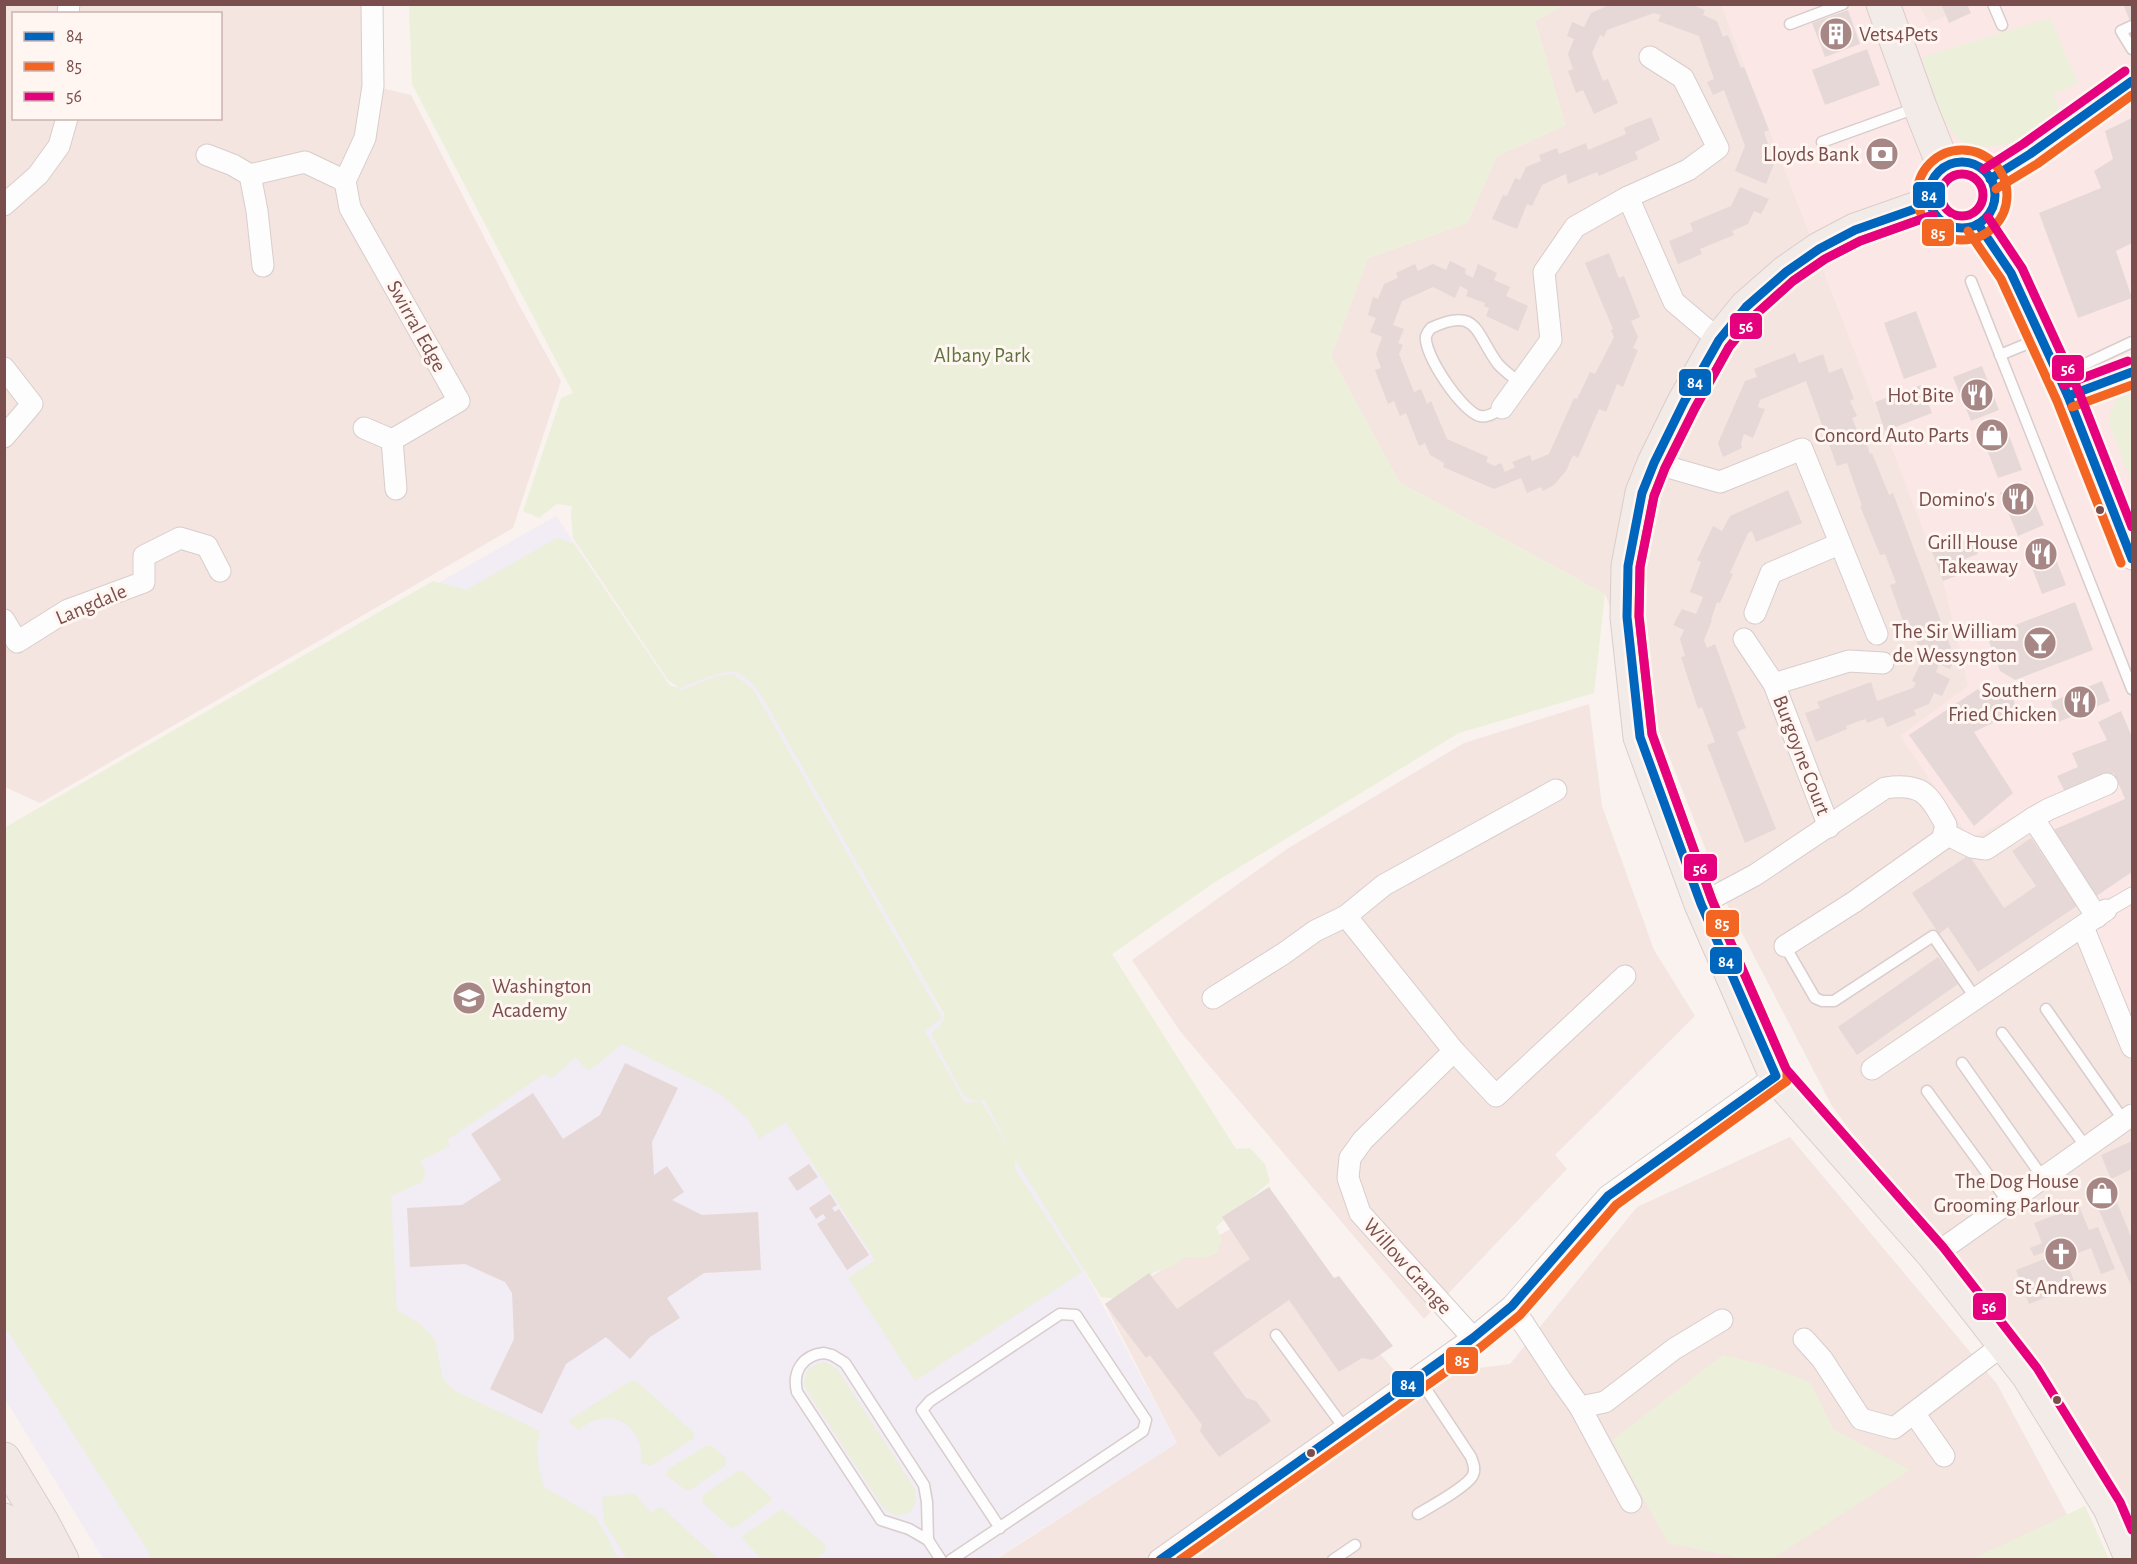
<svg xmlns="http://www.w3.org/2000/svg" width="2137" height="1564" viewBox="0 0 2137 1564" font-family="'Alegreya Sans',sans-serif">
<rect width="100%" height="100%" fill="#f9f2ef"/>
<g fill="#f4e5e0" fill-rule="evenodd">
<path d="M5,5H372L373,86L411,95L519,305L561,381L513,528L40,803L5,787ZM14,14H220V118H14Z"/>
<polygon points="1564,5 2132,5 2132,1511 1832,1106 1728,906 1605,594 1399,482 1331,356 1368,258 1467,223 1497,156 1565,125 1535,21"/>
<polygon points="1589,704 1602,806 1654,950 1695,1016 1555,1155 1567,1169 1424,1319 1180,1031 1132,960 1287,849 1464,743"/>
<polygon points="1790,1137 1997,1384 2091,1559 995,1560 1177,1443 1105,1304 1257,1213 1401,1378 1510,1364 1637,1207"/>
</g>
<polygon fill="#fbe8e6" points="1721,5 1919,5 1929,23 1973,5 2132,5 2132,1022 2086,908 2033,808 1970,838 1900,736 1968,686 1943,581"/>
<polygon fill="#f2ecf5" points="556,516 672,688 746,660 1028,1167 1177,1443 995,1559 104,1560 5,1399 5,829"/>
<g fill="#ecefda">
<path d="M409,5H1564L1535,21L1565,125L1497,156L1467,223L1368,258L1331,356L1399,482L1605,594L1594,693L1459,733L1215,882L1112,954L1236,1149L1250,1148L1265,1164L1270,1182L1216,1227L1222,1240L1216,1254L1204,1258L1185,1257L1172,1267L1154,1272L1140,1288L1119,1299L1101,1297L1015,1159V1169L1082,1272L915,1381L848,1278L875,1260L786,1122L759,1139L748,1119L719,1093L622,1044L590,1070L585,1068L576,1057L552,1078L544,1074L447,1140L450,1146L420,1161L426,1173L422,1182L391,1196L397,1310L420,1324L435,1339L443,1379L455,1391L540,1431C534,1451 539,1468 544,1487L596,1517L619,1559H150L148,1551L5,1327L4,828L433,581L466,590L557,538L574,544L669,685L682,690L714,677L733,674L753,689L942,1018L925,1031L965,1103L981,1101L1012,1153L985,1101L969,1099L963,1095L931,1034L942,1023L945,1016L760,693C753,685 746,674 735,672C722,670 693,683 680,688L668,680L573,538L571,513L572,506L557,504L539,518L523,511L561,398L573,393L412,84Z"/>
<path d="M2050,18L2078,83L2053,94L2063,117C2041,136 1993,155 1964,143C1959,141 1954,134 1951,130C1941,118 1928,75 1922,57Z"/>
<polygon points="2132,395 2132,483 2109,424 2111,409 2118,397"/>
<polygon points="1723,1355 1764,1365 1810,1382 1833,1429 1910,1470 1772,1559 1746,1559 1668,1543 1612,1440"/>
<polygon points="825,1362 837,1369 915,1489 916,1502 910,1512 896,1516 884,1509 806,1389 804,1383 807,1371 818,1363"/>
<path d="M632,1380L636,1381L694,1433V1438L651,1466L641,1463C645,1424 608,1404 579,1430L571,1425L569,1420Z"/>
<polygon points="706,1446 712,1446 726,1459 726,1465 690,1490 685,1489 666,1475 668,1469"/>
<polygon points="738,1471 742,1471 771,1497 771,1501 736,1527 731,1528 702,1502 703,1495"/>
<polygon points="634,1493 651,1513 661,1507 718,1559 627,1559 604,1522 602,1497"/>
<polygon points="2085,1506 2109,1559 1972,1559"/>
<polygon points="782,1509 826,1545 824,1553 814,1559 761,1559 744,1540 742,1536"/>
</g>
<g fill="#e6d8d6">
<polygon points="1941,4 1967,4 1971,13 1949,23"/>
<polygon points="2123,4 2132,4 2132,26"/>
<polygon points="1607,5 1693,5 1705,10 1703,15 1717,21 1723,37 1728,35 1741,68 1744,67 1769,130 1764,132 1769,147 1763,160 1774,164 1766,184 1735,171 1745,146 1724,90 1713,95 1707,82 1714,79 1699,36 1658,21 1661,15 1654,13 1607,30 1604,37 1600,35 1592,53 1603,81 1608,79 1618,103 1594,114 1583,90 1576,93 1568,71 1573,69 1568,54 1574,39 1567,36 1572,22 1584,27 1591,13 1607,6"/>
<polygon points="1848,10 1860,44 1825,57 1812,23"/>
<polygon points="1867,49 1880,85 1825,105 1812,70"/>
<polygon points="1651,117 1660,140 1635,152 1638,159 1599,176 1597,172 1568,184 1566,174 1542,185 1532,206 1527,204 1517,229 1492,219 1503,195 1507,196 1515,178 1520,180 1526,167 1541,161 1539,155 1557,148 1559,154 1586,143 1588,150 1626,134 1624,128"/>
<polygon points="2132,118 2132,243 2116,251 2132,298 2078,318 2039,213 2101,188 2094,171 2113,159 2105,131"/>
<polygon points="1887,138 1895,164 1877,170 1868,144"/>
<polygon points="1740,187 1769,199 1761,214 1754,211 1748,224 1732,231 1734,235 1700,249 1702,254 1678,264 1669,241 1693,231 1690,223 1731,206"/>
<polygon points="1609,253 1619,278 1624,276 1640,317 1631,321 1638,337 1633,348 1638,350 1623,387 1617,384 1606,412 1599,409 1578,458 1573,455 1566,471 1554,485 1543,491 1541,487 1527,493 1521,478 1494,489 1443,467 1444,463 1430,455 1425,443 1419,446 1406,413 1400,416 1394,401 1388,404 1375,370 1381,368 1376,354 1382,337 1370,332 1376,318 1368,315 1373,297 1378,299 1384,284 1398,278 1396,273 1415,264 1418,271 1433,264 1446,270 1450,261 1466,269 1465,274 1473,278 1478,264 1497,273 1494,280 1510,287 1506,296 1528,306 1518,331 1486,316 1489,308 1484,306 1485,303 1466,296 1468,290 1460,286 1455,298 1433,287 1402,301 1393,325 1404,329 1398,343 1403,345 1399,354 1414,392 1421,389 1427,404 1431,401 1447,439 1488,457 1486,462 1494,466 1501,463 1505,472 1515,467 1512,462 1530,455 1532,461 1549,454 1574,398 1577,399 1590,372 1595,374 1612,341 1614,337 1611,330 1613,329 1585,263"/>
<polygon points="1916,311 1937,367 1904,379 1884,323"/>
<polygon points="1795,353 1799,363 1823,354 1829,373 1842,368 1854,399 1850,401 1857,416 1852,418 1860,437 1864,436 1870,454 1872,453 1889,495 1893,493 1951,648 1948,656 1955,658 1950,669 1939,664 1936,672 1950,679 1942,696 1934,693 1929,704 1914,710 1916,715 1887,727 1883,717 1867,723 1865,719 1846,726 1847,729 1816,742 1805,713 1820,708 1817,702 1871,682 1877,701 1913,688 1916,683 1912,681 1928,648 1927,644 1919,648 1908,619 1903,621 1890,585 1896,583 1885,554 1880,555 1860,506 1862,506 1847,463 1837,466 1806,381 1760,400 1758,407 1765,409 1753,438 1744,434 1741,443 1742,448 1723,457 1718,443 1745,381 1757,377 1754,369"/>
<polygon points="1982,366 1999,410 1971,421 1953,377"/>
<polygon points="1921,385 1932,413 1885,431 1875,402"/>
<polygon points="2005,425 2022,470 1998,478 1981,434"/>
<polygon points="2026,482 2044,525 2018,536 2000,493"/>
<polygon points="1788,490 1802,523 1756,542 1752,531 1748,533 1730,573 1733,574 1720,603 1717,602 1711,620 1712,620 1704,640 1707,648 1715,644 1746,728 1737,732 1776,829 1745,843 1707,745 1715,742 1702,707 1698,709 1681,657 1685,656 1680,639 1684,630 1673,625 1682,609 1696,614 1700,605 1703,597 1690,592 1701,562 1697,560 1713,526 1722,531 1730,516"/>
<polygon points="1971,537 1978,554 1962,560 1967,572 1943,581 1932,552"/>
<polygon points="2049,541 2066,585 2042,594 2025,550"/>
<polygon points="2075,602 2093,650 2015,680 2000,671 1987,636"/>
<polygon points="2102,681 2110,701 2058,722 2051,702"/>
<polygon points="1978,689 1985,697 2006,691 2012,695 2017,711 1974,732 2013,793 1974,826 1909,735"/>
<polygon points="2121,711 2132,737 2132,872 2092,899 2053,830 2125,799 2114,773 2065,792 2057,776 2078,767 2072,753 2107,740 2098,722"/>
<polygon points="2031,838 2077,906 1978,972 1948,927 1939,934 1912,893 1969,855 2004,908 2036,886 2012,851"/>
<polygon points="1938,957 1958,984 1857,1055 1838,1027"/>
<polygon points="625,1063 678,1088 652,1142 654,1175 667,1166 684,1192 672,1200 702,1215 758,1212 761,1270 704,1273 667,1298 680,1318 650,1337 630,1359 606,1337 566,1364 542,1414 490,1389 514,1339 512,1293 505,1282 465,1264 410,1267 407,1208 462,1205 501,1180 471,1134 533,1093 563,1139 600,1115"/>
<polygon points="2132,1141 2132,1169 2111,1179 2101,1155"/>
<polygon points="809,1164 818,1177 797,1191 788,1178"/>
<polygon points="2108,1181 2132,1239 2132,1288 2090,1189"/>
<polygon points="1269,1187 1334,1278 1339,1276 1393,1346 1372,1360 1362,1358 1339,1372 1289,1300 1213,1353 1246,1398 1256,1401 1271,1421 1219,1457 1200,1431 1202,1425 1150,1355 1146,1358 1105,1304 1149,1273 1177,1309 1250,1259 1222,1217"/>
<polygon points="830,1194 837,1205 832,1208 835,1212 839,1209 869,1255 847,1270 817,1224 826,1218 823,1214 816,1219 809,1208"/>
<polygon points="2079,1206 2089,1230 2098,1227 2115,1269 2101,1274 2091,1248 2065,1258 2076,1286 2029,1304 2016,1270 2047,1258 2045,1252 2034,1256 2030,1248 2042,1243 2034,1223"/>
</g>
<g fill="none" stroke-linecap="round" stroke-linejoin="round">
<defs>
<g id="service">
<polyline points="1993,4 2002,25"/>
<polyline points="1790,24 1843,4"/>
<polyline points="2132,26 2121,31 2132,49"/>
<polyline points="1822,142 1916,108"/>
<polyline points="1971,281 2132,689"/>
<polyline points="2000,355 2041,338"/>
<polyline points="2057,372 2081,366 2132,342"/>
<polyline points="2068,396 2132,372"/>
<path d="M1502,408C1495,412 1488,418 1480,416C1463,413 1423,354 1426,336C1427,333 1429,330 1431,328C1478,306 1475,333 1498,364C1504,371 1513,377 1520,383"/>
<polyline points="1785,946 1815,998 1822,1001 1834,1001 1933,936 1976,999"/>
<polyline points="2046,1009 2124,1121"/>
<polyline points="2002,1033 2086,1147"/>
<polyline points="1962,1063 2043,1178"/>
<polyline points="1927,1091 2008,1202"/>
<polyline points="1276,1335 1345,1429"/>
<path d="M824,1353L832,1355L845,1363L924,1485L927,1502L928,1540L909,1529L881,1520L797,1392C792,1371 803,1355 824,1353Z"/>
<path d="M1418,1377L1471,1457C1473,1463 1476,1469 1473,1475C1468,1486 1430,1507 1418,1514"/>
<polyline points="928,1540 941,1560"/>
<polyline points="951,1560 1143,1431 1146,1420 1076,1315 1060,1314 930,1401 922,1410 1000,1528"/>
<polyline points="1333,1560 1355,1545"/>
</g>
<polyline id="pedestrian" points="2106,910 2132,895"/>
<g id="minor">
<polyline points="372,4 373,86 365,138 345,181 350,208 459,401 392,440"/>
<polyline points="68,14 69,4"/>
<polyline points="207,155 233,165 250,175 257,211 263,266"/>
<polyline points="250,175 305,162 345,181"/>
<polyline points="1628,197 1674,302 1719,340"/>
<polyline points="4,205 38,175 59,146 67,118"/>
<polyline points="1978,224 2011,273 2068,396 2132,559"/>
<polyline points="4,368 32,404 4,437"/>
<polyline points="1502,408 1551,340 1544,272 1575,227 1628,197 1688,170 1718,148 1683,78 1650,57"/>
<polyline points="364,428 392,440 396,489"/>
<polyline points="1654,463 1720,482 1802,449 1877,634"/>
<polyline points="1755,613 1771,573 1839,544"/>
<polyline points="4,620 17,642 68,610 144,582 144,556 180,538 207,546 220,571"/>
<polyline points="1744,639 1774,684"/>
<polyline points="2033,818 2049,809 2107,784"/>
<polyline points="1829,827 1774,684 1849,661 1883,663"/>
<polyline points="1944,833 1972,847 1986,849 2033,818 2097,917"/>
<path d="M1701,904L1755,875L1885,788C1923,782 1929,795 1946,825L1943,839L1854,902L1785,946"/>
<polyline points="1346,916 1454,1051 1496,1096 1625,976"/>
<polyline points="2083,927 2132,1047"/>
<polyline points="1213,998 1283,954 1315,931 1346,916 1384,885 1556,790"/>
<polyline points="1454,1051 1363,1140 1350,1158 1348,1178 1360,1213 1473,1338"/>
<polyline points="1872,1069 2106,910"/>
<polyline points="1934,1255 2132,1115"/>
<polyline points="1512,1306 1560,1379 1580,1407 1605,1402 1674,1349 1722,1320"/>
<polyline points="1804,1339 1822,1359 1861,1419 1894,1428 2004,1344"/>
<polyline points="1580,1407 1631,1502"/>
<polyline points="1914,1413 1944,1456"/>
<polyline points="1159,1560 1473,1338 1512,1306 1608,1196 1776,1076"/>
</g>
<polyline id="tertiary" points="1990,179 2030,154 2132,81"/>
<g id="primary">
<polyline points="1883,4 1920,107 1944,167"/>
<circle cx="1962" cy="195" r="33"/>
<polyline points="1929,204 1855,230 1819,249 1786,272 1746,307 1719,340 1684,402 1654,463 1642,493 1628,566 1627,617 1640,737 1701,904 1776,1076 1934,1255 2028,1375 2110,1508 2132,1560"/>
</g>
<g id="trunk">
<polyline points="4,1459 42,1522 62,1560"/>
<polyline points="4,1520 26,1560"/>
</g>
</defs>
<use href="#service" stroke="#d8cdcc" stroke-width="13"/>
<use href="#pedestrian" stroke="#d8cdcc" stroke-width="17"/>
<use href="#minor" stroke="#d8cdcc" stroke-width="23"/>
<use href="#tertiary" stroke="#d8cdcc" stroke-width="28"/>
<use href="#primary" stroke="#dacdcb" stroke-width="35"/>
<use href="#trunk" stroke="#dacdcb" stroke-width="35"/>
<use href="#service" stroke="#fefdfd" stroke-width="10"/>
<use href="#pedestrian" stroke="#fefdfd" stroke-width="15"/>
<use href="#minor" stroke="#fefdfd" stroke-width="21"/>
<use href="#tertiary" stroke="#fefdfd" stroke-width="26"/>
<use href="#primary" stroke="#f3ebe7" stroke-width="33"/>
<use href="#trunk" stroke="#f2e9e6" stroke-width="33"/>
<defs>
<g id="bus-1">
<circle cx="1962" cy="195" r="33"/>
<polyline points="1990,179 2030,154 2132,81"/>
<polyline points="1978,224 2011,273 2068,396 2132,559"/>
<polyline points="2068,396 2132,372"/>
<polyline points="1160,1560 1473,1338 1512,1306 1608,1196 1776,1076 1701,904 1640,737 1627,617 1628,566 1642,493 1654,463 1684,402 1719,340 1746,307 1786,272 1819,249 1855,230 1929,204"/>
</g>
<g id="bus-2">
<circle cx="1962" cy="195" r="45"/>
<polyline points="1996,189 2037,164 2132,95"/>
<polyline points="1968,231 2001,279 2057,401 2121,563"/>
<polyline points="2072,407 2132,385"/>
<polyline points="1180,1560 1481,1347 1520,1315 1616,1205 1787,1081 1787,1071 1712,900 1652,734 1639,616 1640,567 1654,496 1665,468 1695,408 1729,347 1755,315 1793,281 1825,259 1860,241 1933,215"/>
</g>
<g id="bus-3">
<polyline points="1984,169 2023,144 2125,71"/>
<circle cx="1962" cy="195" r="21"/>
<polyline points="1933,215 1860,241 1825,259 1793,281 1755,315 1729,347 1695,408 1665,468 1654,496 1640,567 1639,616 1652,734 1712,900 1786,1069 1943,1247 2037,1368 2120,1502 2132,1530"/>
<polyline points="1988,217 2022,268 2079,392 2132,527"/>
<polyline points="2064,385 2128,361"/>
</g>
</defs>
<use href="#bus-1" stroke="#fff6f2" stroke-width="14"/>
<use href="#bus-2" stroke="#fff6f2" stroke-width="14"/>
<use href="#bus-3" stroke="#fff6f2" stroke-width="14"/>
<use href="#bus-1" stroke="#0065bd" stroke-width="9"/>
<use href="#bus-2" stroke="#f26522" stroke-width="9"/>
<use href="#bus-3" stroke="#e5007d" stroke-width="9"/>
</g>
<defs>
<symbol id="building-disc" viewBox="-11 -11 22 22"><circle r="9.5" fill="#a68785" stroke="#fff6f2"/><path d="M-4-6H4V6H1V3H-1V6H-4ZM-2.5-4.3h1.7v1.8h-1.7ZM.8-4.3h1.7v1.8H.8ZM-2.5-1h1.7V.8h-1.7ZM.8-1h1.7V.8H.8Z" fill="#fff"/></symbol>
<symbol id="bank-disc" viewBox="-11 -11 22 22"><circle r="9.5" fill="#a68785" stroke="#fff6f2"/><path d="M-6-4H6V4H-6ZM0-2.3a2.3 2.3 0 1 0 0 4.6a2.3 2.3 0 1 0 0-4.6Z" fill="#fff"/></symbol>
<symbol id="restaurant-disc" viewBox="-11 -11 22 22"><circle r="9.5" fill="#a68785" stroke="#fff6f2"/><path d="M-5-6h1v4h1v-4h1v4h1v-4h1v5L-1.5 .5V6h-2V.5L-5-1ZM5-6V6H3V1.5H1.5Q1.5-4 5-6Z" fill="#fff"/></symbol>
<symbol id="shop-disc" viewBox="-11 -11 22 22"><circle r="9.5" fill="#a68785" stroke="#fff6f2"/><path d="M-5-2.5h2.3a2.7 3.5 0 0 1 5.4 0H5L5.5 6h-11ZM-1.5-2.5h3a1.5 2.3 0 0 0-3 0Z" fill="#fff"/></symbol>
<symbol id="bar-disc" viewBox="-11 -11 22 22"><circle r="9.5" fill="#a68785" stroke="#fff6f2"/><path d="M-6-5H6L.8 .8V4.5H3.5V6h-7V4.5H-.8V.8Z" fill="#fff"/></symbol>
<symbol id="school-disc" viewBox="-11 -11 22 22"><circle r="9.5" fill="#a68785" stroke="#fff6f2"/><path d="M0-5L7-2L0 1L-7-2ZM-4 1L0 2.5L4 1V4Q0 6-4 4Z" fill="#fff"/></symbol>
<symbol id="church-disc" viewBox="-11 -11 22 22"><circle r="9.5" fill="#a68785" stroke="#fff6f2"/><path d="M-1.2-6h2.4v3.5h3.3v2.4h-3.3V6h-2.4V-.1h-3.3v-2.4h3.3Z" fill="#fff"/></symbol>
</defs>
<g fill-rule="evenodd">
<use href="#building-disc" x="1817" y="15" width="38" height="38"/>
<use href="#bank-disc" x="1863" y="135" width="38" height="38"/>
<use href="#restaurant-disc" x="1958" y="376" width="38" height="38"/>
<use href="#shop-disc" x="1973" y="416" width="38" height="38"/>
<use href="#restaurant-disc" x="1999" y="480" width="38" height="38"/>
<use href="#restaurant-disc" x="2022" y="535" width="38" height="38"/>
<use href="#bar-disc" x="2021" y="624" width="38" height="38"/>
<use href="#restaurant-disc" x="2061" y="683" width="38" height="38"/>
<use href="#school-disc" x="450" y="979" width="38" height="38"/>
<use href="#shop-disc" x="2083" y="1174" width="38" height="38"/>
<use href="#church-disc" x="2042" y="1235" width="38" height="38"/>
</g>
<g fill="#7a4e4c" stroke="#fff6f2" stroke-width="2">
<circle cx="2100" cy="510" r="5"/>
<circle cx="2057" cy="1400" r="5"/>
<circle cx="1311" cy="1453" r="5"/>
</g>
<g text-anchor="middle" stroke-width="6" stroke-linejoin="round" paint-order="stroke">
<g font-size="21" fill="#7a4e4c" stroke="#fff6f2" text-anchor="end">
<text x="1859" y="41" text-anchor="start">Vets4Pets</text>
<text x="1859" y="161">Lloyds Bank</text>
<text x="1954" y="402">Hot Bite</text>
<text x="1969" y="442">Concord Auto Parts</text>
<text x="1995" y="506">Domino's</text>
<text x="2018" y="549">Grill House<tspan x="2018" dy="24">Takeaway</tspan></text>
<text x="2017" y="638">The Sir William<tspan x="2017" dy="24">de Wessyngton</tspan></text>
<text x="2057" y="697">Southern<tspan x="2057" dy="24">Fried Chicken</tspan></text>
<text x="492" y="993" text-anchor="start">Washington<tspan x="492" dy="24">Academy</tspan></text>
<text x="2079" y="1188">The Dog House<tspan x="2079" dy="24">Grooming Parlour</tspan></text>
<text x="2061" y="1294" text-anchor="middle">St Andrews</text>
</g>
<g font-size="21" fill="#7a4e4c" stroke="#fff6f2">
<text transform="translate(417 326) rotate(61)" y="7">Swirral Edge</text>
<text transform="translate(91 604) rotate(-23)" y="7">Langdale</text>
<text transform="translate(1802 755) rotate(69)" y="7">Burgoyne Court</text>
<text transform="translate(1408 1266) rotate(48)" y="7">Willow Grange</text>
</g>
<g font-size="21" fill="#5e733e" stroke="#fff6f2">
<text x="982" y="362">Albany Park</text>
</g>
</g>
<g stroke="#fff6f2" stroke-width="2">
<rect x="1912" y="181" width="34" height="28" rx="6" fill="#0065bd"/>
<rect x="1921" y="218" width="34" height="29" rx="6" fill="#f26522"/>
<rect x="1729" y="312" width="34" height="28" rx="6" fill="#e5007d"/>
<rect x="2051" y="354" width="34" height="28" rx="6" fill="#e5007d"/>
<rect x="1678" y="368" width="34" height="29" rx="6" fill="#0065bd"/>
<rect x="1683" y="853" width="35" height="29" rx="6" fill="#e5007d"/>
<rect x="1705" y="909" width="35" height="29" rx="6" fill="#f26522"/>
<rect x="1709" y="946" width="34" height="29" rx="6" fill="#0065bd"/>
<rect x="1972" y="1292" width="35" height="29" rx="6" fill="#e5007d"/>
<rect x="1445" y="1346" width="34" height="29" rx="6" fill="#f26522"/>
<rect x="1391" y="1370" width="34" height="28" rx="6" fill="#0065bd"/>
</g>
<g font-size="16" text-anchor="middle" font-weight="bold" fill="#fff">
<text x="1929" y="201">84</text>
<text x="1938" y="239">85</text>
<text x="1746" y="332">56</text>
<text x="2068" y="374">56</text>
<text x="1695" y="388">84</text>
<text x="1700" y="874">56</text>
<text x="1722" y="929">85</text>
<text x="1726" y="967">84</text>
<text x="1989" y="1312">56</text>
<text x="1462" y="1366">85</text>
<text x="1408" y="1390">84</text>
</g>
<rect width="2137" height="1564" fill="none" stroke="#7a4e4c" stroke-width="12"/>
<rect x="12" y="12" width="210" height="108" fill="#fff6f2" stroke="#cab3b0" stroke-width="1.5"/>
<rect x="24" y="32" width="30" height="9" fill="#0065bd" stroke="#cab3b0" stroke-width="1.5"/>
<text x="66" y="42" font-size="18" fill="#7a4e4c">84</text>
<rect x="24" y="62" width="30" height="9" fill="#f26522" stroke="#cab3b0" stroke-width="1.5"/>
<text x="66" y="72" font-size="18" fill="#7a4e4c">85</text>
<rect x="24" y="92" width="30" height="9" fill="#e5007d" stroke="#cab3b0" stroke-width="1.5"/>
<text x="66" y="102" font-size="18" fill="#7a4e4c">56</text>
</svg>
